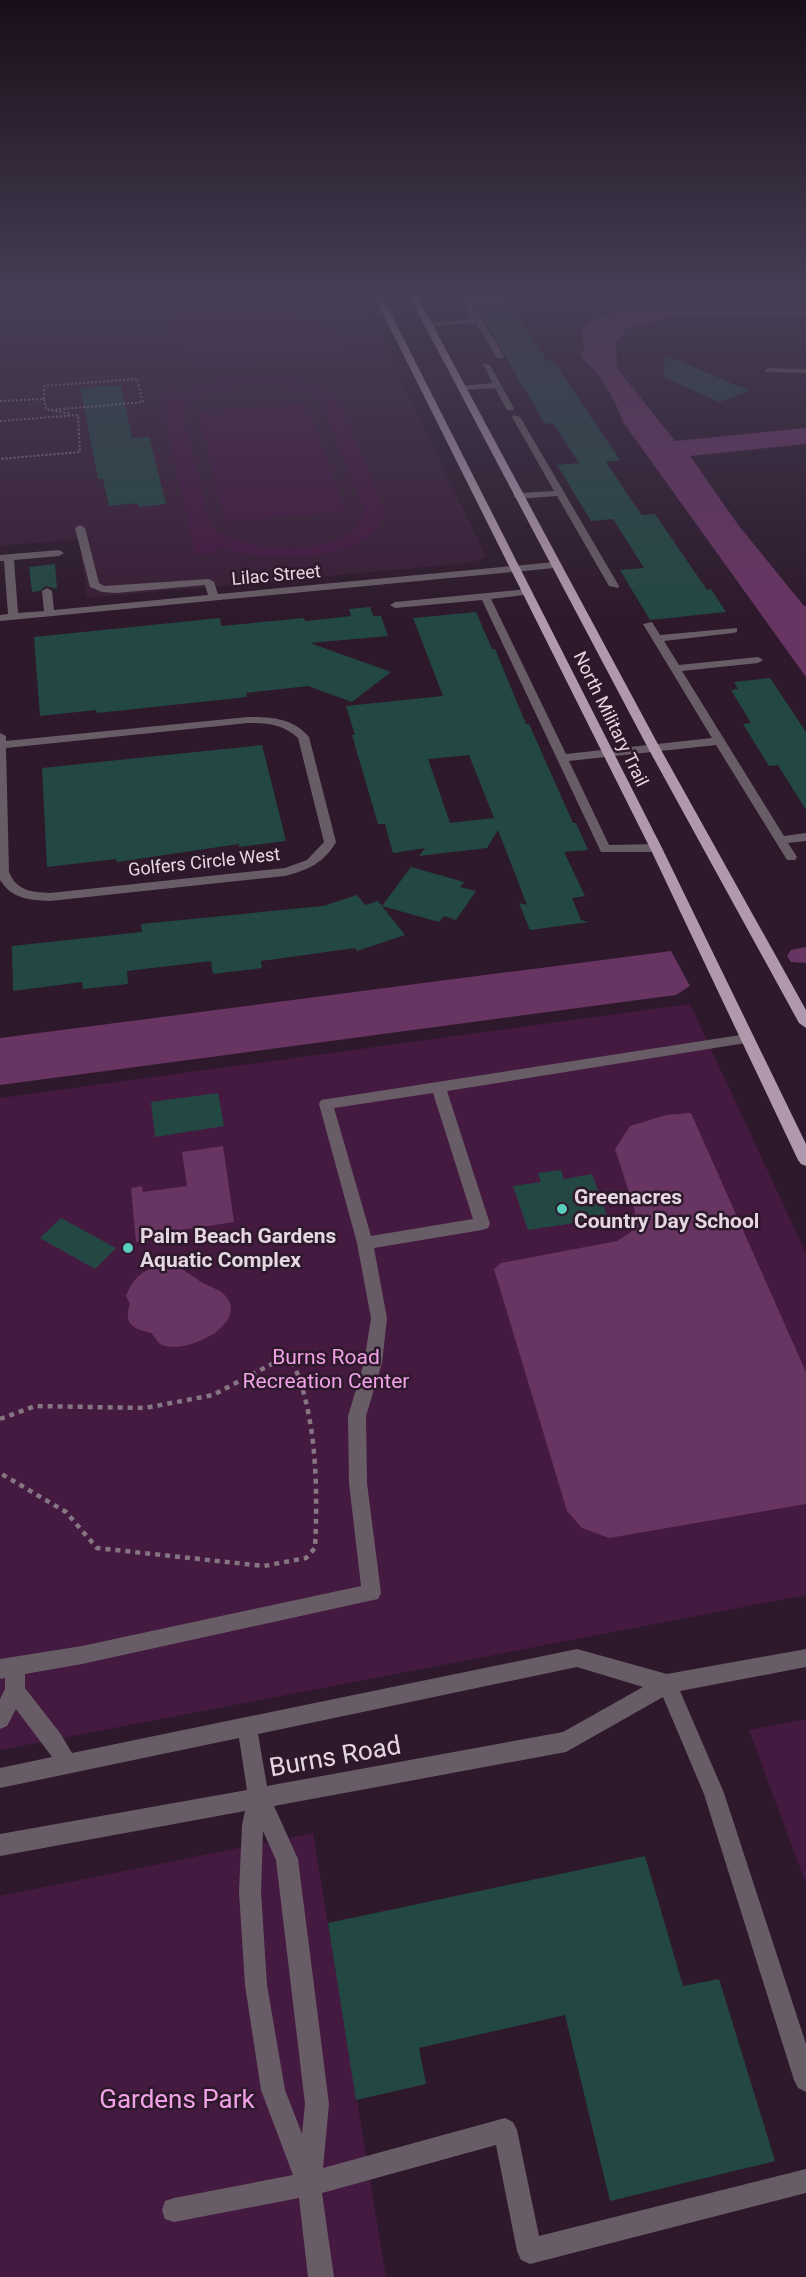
<svg xmlns="http://www.w3.org/2000/svg" width="806" height="2277" viewBox="0 0 806 2277" font-family="Roboto,sans-serif">
<rect width="100%" height="100%" fill="#2d192b"/>
<polygon fill="#391f36" points="0,296 35,296 36,309 210,296 361,296 486,557 470,563 87,598 79,539 0,546"/>
<g fill="#441a40" fill-rule="evenodd">
<path d="M196,307C243,307 329,306 350,358L200,367L187,363L168,309Z"/>
<path d="M257,377C285,377 317,380 339,400L384,510C378,568 254,561 216,547V553L195,555L159,391L177,390L179,396C203,382 230,378 257,377ZM257,384C279,385 305,386 321,402L364,510C356,560 237,556 210,524L184,417C184,390 236,385 257,384Z"/>
<polygon points="306,404 346,511 225,522 198,412"/>
<polygon points="690,1004 806,1253 806,1595 0,1750 0,1098"/>
<polygon points="806,1719 806,1884 749,1730"/>
<polygon points="313,1833 386,2277 0,2277 0,1896"/>
</g>
<g fill="#683462">
<path d="M806,309V317L728,315L667,318L626,329L616,343L617,368L675,441L806,428V444L690,456L739,526L804,606H806V677L623,422C615,398 599,373 581,356L585,345C572,322 604,315 621,312Z"/>
<polygon points="671,951 690,986 676,995 0,1085 0,1038"/>
<polygon points="691,1113 806,1372 806,1504 609,1538 582,1528 567,1511 494,1269 501,1263 617,1241 631,1232 635,1211 615,1149 630,1126 666,1115"/>
<polygon points="223,1146 234,1222 149,1235 149,1240 136,1242 131,1188 142,1186 143,1192 187,1186 182,1152"/>
<path d="M172,1265C186,1269 193,1278 205,1284C213,1288 222,1290 228,1299C245,1328 181,1356 160,1344C157,1341 154,1336 151,1333C133,1329 123,1324 130,1304L126,1296C135,1273 149,1266 172,1265Z"/>
</g>
<g fill="none" stroke-linecap="round" stroke-linejoin="round">
<polygon fill="#683462" fill-rule="evenodd" points="806,947 806,963 791,962 787,956 791,950"/>
</g>
<g fill="#234843" fill-rule="evenodd">
<polygon points="470,296 506,296 547,361 553,361 620,460 606,462 634,504 642,515 655,514 707,590 711,589 726,612 650,620 620,570 644,568 613,519 591,521 557,465 579,463 553,423 545,424"/>
<polygon points="665,355 750,391 719,402 664,377"/>
<polygon points="121,385 132,438 149,437 166,504 139,507 138,503 109,506 103,479 98,479 80,388"/>
<polygon points="55,564 57,589 46,586 40,591 32,592 29,567"/>
<polygon points="370,607 373,616 381,616 388,636 310,643 391,672 352,702 308,686 246,693 247,697 97,713 96,710 40,716 34,637 220,618 221,626 304,618 305,621 351,616 349,609"/>
<path d="M476,612L492,649H495L526,724H529L573,823H576L588,850L564,852L585,896L572,898L581,920L589,922L530,930L519,903L527,905L498,830L487,848L419,856L425,848L393,853L385,824H378L352,735H355L346,706L443,696L413,618ZM469,755L494,818L450,823L428,759Z"/>
<polygon points="770,678 806,732 806,810 778,765 769,766 743,724 751,723 731,690 738,689 734,682"/>
<polygon points="262,745 286,841 239,847 239,844 117,862 116,859 47,867 42,768"/>
<polygon points="411,867 464,882 460,887 476,891 456,920 444,916 439,922 382,906 405,935 357,951 355,948 261,961 262,968 213,974 211,961 127,971 128,984 83,989 82,982 13,991 12,946 142,932 141,924 323,906 357,895 365,905 378,901 382,906"/>
<polygon points="218,1093 224,1126 155,1137 151,1102"/>
<polygon points="561,1170 564,1179 592,1174 608,1218 528,1230 513,1186 541,1182 538,1173"/>
<polygon points="61,1218 116,1248 95,1269 40,1238"/>
<polygon points="645,1856 683,1986 719,1979 775,2161 610,2201 565,2015 419,2048 426,2084 356,2100 328,1923"/>
</g>
<g fill="none" stroke-linecap="round" stroke-linejoin="round">
<g stroke="#867583" stroke-width="2" stroke-dasharray="2 2" stroke-linecap="butt">
<polyline points="44,399 44,386 137,379 143,402 51,410"/>
<polyline points="0,401 44,399 46,409 71,414"/>
<polyline points="0,421 78,415 80,452 0,459"/>
</g>
<path stroke="#867583" stroke-width="4.5" stroke-dasharray="5 5" stroke-linecap="butt" d="M0,1419L35,1406L145,1408L213,1395L289,1355C317,1408 318,1488 315,1548L306,1558L264,1566L97,1548L66,1512L0,1473"/>
<g fill="#685d66" fill-rule="evenodd">
<polygon points="0,296 12,296 0,301"/>
<polygon points="459,296 467,296 504,356 503,358 497,358 476,323 425,327 424,325 428,323 473,319"/>
<polygon points="483,363 490,365 514,408 513,410 507,410 495,388 461,390 457,388 461,386 492,383"/>
<polygon points="769,368 806,369 806,373 766,372 765,370"/>
<polygon points="513,415 520,417 619,586 618,588 609,586 557,496 518,499 513,496 518,493 554,491 512,417"/>
<polygon points="80,525 85,528 99,583 104,586 209,579 214,582 218,594 555,562 560,565 555,568 0,621 0,615 8,614 4,561 0,561 0,555 59,550 64,553 59,556 14,560 18,613 44,611 42,591 47,588 52,591 54,610 208,595 205,585 116,593 102,592 90,587 75,528"/>
<polygon points="528,589 533,592 532,594 491,599 566,754 712,738 643,624 652,622 660,635 737,628 737,632 733,633 664,641 679,665 758,657 763,660 758,663 682,671 784,836 806,833 806,841 788,843 797,857 795,860 787,860 716,745 569,761 609,845 656,844 662,848 656,852 601,852 482,600 395,608 390,605 395,602"/>
<path d="M248,717C271,717 293,718 309,737L336,842C324,863 308,870 285,876L50,901C29,900 12,899 0,880V733L6,736V741ZM248,723C267,723 283,724 298,738L324,842L307,860L285,868L50,893C31,892 17,891 9,872L6,748Z"/>
<path d="M747,1034L752,1036L754,1039L752,1042L447,1091L490,1224L488,1228L482,1230L374,1248L387,1318L382,1363L366,1416L367,1483L381,1593L378,1599L82,1664L25,1674V1688L60,1733L72,1753L577,1649L667,1674L806,1649V1667L680,1691L724,1793L806,2044V2092L798,2088L794,2080L704,1794L663,1697L566,1752L274,1806L298,1859L329,2104L323,2168L505,2118L513,2122L517,2130L539,2236L806,2169V2193L530,2264L521,2260L517,2251L496,2145L322,2193L334,2277H308L299,2198L174,2222L165,2219L162,2210L165,2201L174,2198L293,2175L261,2090L245,1985L239,1892L242,1825L245,1811L0,1856V1834L247,1790L239,1738L0,1788V1768L52,1757L16,1709L7,1726L0,1729V1699L5,1689V1678L0,1679V1659L82,1646L361,1586L349,1483L348,1416L364,1363L371,1318L357,1243L319,1104L321,1100ZM433,1093L473,1219L371,1236L334,1108ZM577,1667L643,1687L563,1732L267,1786L258,1734ZM263,1831L276,1860L305,2104L302,2134L285,2090L267,1985L261,1892Z"/>
</g>
<g fill="#b099ac" fill-rule="evenodd">
<polygon points="374,296 382,296 662,848 806,1144 806,1166 801,1164 798,1160 650,848"/>
<polygon points="409,296 417,296 660,748 806,1010 806,1028 799,1023 648,748"/>
</g>
</g>
<linearGradient id="sky" x2="0" y2="1"><stop stop-color="#190e18"/><stop offset="0.48" stop-color="#463e55"/><stop offset="1" stop-color="#463e55" stop-opacity="0"/></linearGradient>
<rect width="806" height="615" fill="url(#sky)"/>
<g fill="#5acebd" stroke="#2d192b" stroke-width="2">
<circle cx="562" cy="1209" r="6"/>
<circle cx="128" cy="1248" r="6"/>
</g>
<g text-anchor="middle" stroke-width="5" stroke-linejoin="round" paint-order="stroke">
<g font-size="18" fill="#e5d7e2" stroke="#2d192b">
<text transform="translate(276 575) rotate(-5)" y="6">Lilac Street</text>
<text transform="translate(611 719) rotate(64)" y="6">North Military Trail</text>
<text transform="translate(204 862) rotate(-6)" y="6">Golfers Circle West</text>
</g>
<g font-size="21" font-weight="bold" fill="#e5d7e2" stroke="#2d192b" text-anchor="start">
<text x="574" y="1204">Greenacres<tspan x="574" dy="24">Country Day School</tspan></text>
<text x="140" y="1243">Palm Beach Gardens<tspan x="140" dy="24">Aquatic Complex</tspan></text>
</g>
<g font-size="21" fill="#f1a2e7" stroke="#2d192b">
<text x="326" y="1364">Burns Road<tspan x="326" dy="24">Recreation Center</tspan></text>
</g>
<g font-size="26" fill="#e5d7e2" stroke="#2d192b">
<text transform="translate(335 1756) rotate(-10)" y="9">Burns Road</text>
</g>
<g font-size="26" fill="#f1a2e7" stroke="#2d192b">
<text x="177" y="2108">Gardens Park</text>
</g>
</g>
</svg>
